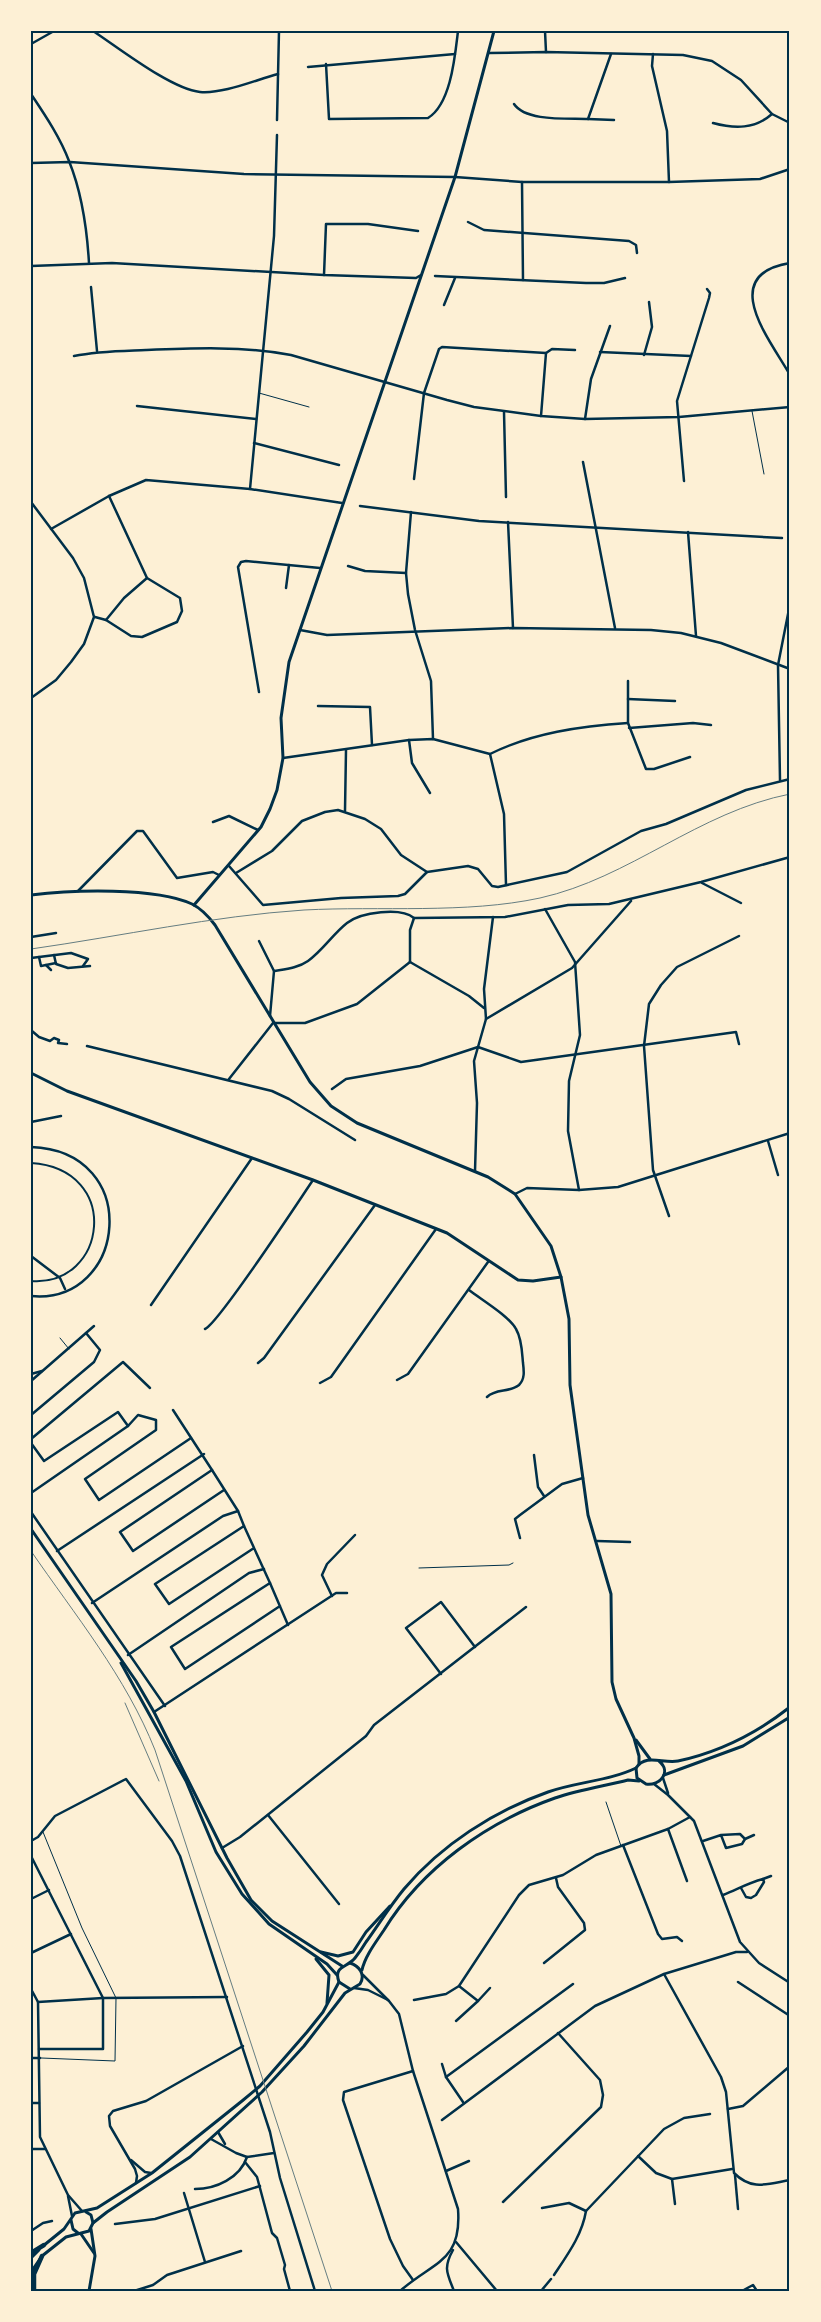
<svg xmlns="http://www.w3.org/2000/svg" width="821" height="2322" viewBox="0 0 821 2322" font-family="Overpass,sans-serif">
<rect width="100%" height="100%" fill="#fdf0d5"/>
<g fill="none" stroke-linecap="round" stroke-linejoin="round">
<g stroke="#003049" stroke-width="1">
<polyline points="259,393 309,407"/>
<polyline points="752,411 764,474"/>
<polyline points="60,1338 69,1349"/>
<polyline points="419,1568 509,1565 513,1563"/>
<polyline points="606,1802 621,1846"/>
<polyline points="41,2058 115,2061 116,1998 82,1928 43,1832"/>
</g>
<path stroke="#003049" stroke-width="2" d="M31,1163C123,1169 107,1287 31,1281"/>
<g stroke="#003049" stroke-width="2.5">
<path d="M93,31C119,48 171,89 200,92C224,94 255,80 278,74"/>
<polyline points="545,31 546,52"/>
<polyline points="31,44 54,31"/>
<polyline points="489,53 546,52 683,55 712,61 741,80 772,114 790,123"/>
<polyline points="653,54 652,66 667,131 669,182 760,179 790,169"/>
<path d="M326,64L329,119L428,118C451,104 455,56 458,31"/>
<polyline points="308,67 455,54"/>
<path d="M31,94C45,115 60,137 69,161C82,193 87,229 89,263"/>
<path d="M514,104C526,122 569,118 588,119L611,54"/>
<polyline points="588,119 614,120"/>
<polyline points="277,120 279,31"/>
<path d="M713,123C735,129 755,129 772,114"/>
<polyline points="31,163 70,162 244,174 455,177 522,182 669,182"/>
<polyline points="522,182 523,280"/>
<polyline points="468,222 484,230 629,241 636,245 637,253"/>
<path d="M790,263C716,275 771,341 790,375"/>
<polyline points="31,266 112,263 324,275 416,278 421,275"/>
<polyline points="324,275 326,224 368,224 418,231"/>
<polyline points="435,276 586,283 604,283 625,278"/>
<polyline points="91,287 97,351"/>
<polyline points="444,305 455,278"/>
<polyline points="600,352 691,356"/>
<polyline points="644,355 652,327 649,302"/>
<path d="M74,356C98,351 122,351 146,350C195,348 243,346 291,355L447,400L474,407L541,416L585,419L679,417L790,407"/>
<polyline points="137,406 256,419"/>
<polyline points="504,412 506,497"/>
<polyline points="541,416 546,353"/>
<polyline points="585,419 591,379 610,326"/>
<polyline points="254,443 339,465"/>
<polyline points="583,462 615,628"/>
<polyline points="414,479 424,393 439,349 442,347 546,353 552,349 575,350"/>
<polyline points="684,481 677,401 709,298 710,293 707,289"/>
<polyline points="250,489 274,236 277,135"/>
<polyline points="31,502 73,558 84,578 94,617 84,644 71,662 56,680 31,698"/>
<polyline points="360,506 479,521 782,538"/>
<polyline points="411,512 406,573 408,594 415,630 431,681 433,739"/>
<polyline points="508,522 513,628"/>
<polyline points="51,529 109,496 146,480 250,489 342,503"/>
<polyline points="688,532 696,636"/>
<polyline points="348,566 365,571 406,573"/>
<polyline points="286,588 289,565"/>
<polyline points="95,617 106,620 124,598 147,578"/>
<polyline points="106,620 131,636 142,637 177,622 182,611 180,598 147,578 109,496"/>
<polyline points="300,630 327,635 513,628 651,630 681,633 721,643 790,669"/>
<polyline points="628,681 628,723 646,769 654,769 690,757"/>
<polyline points="259,692 238,567 241,562 246,561 320,568"/>
<polyline points="628,699 675,701"/>
<polyline points="318,706 370,707 372,745"/>
<polyline points="629,728 693,723 711,725"/>
<polyline points="409,740 412,763 430,793"/>
<polyline points="490,754 504,814 506,885"/>
<path d="M283,758L409,740L433,739L490,754C532,733 581,726 628,723"/>
<polyline points="780,780 778,665 790,604"/>
<polyline points="345,811 346,750"/>
<polyline points="213,822 229,816 258,830"/>
<polyline points="229,866 263,905 341,898 398,896 405,894 427,872"/>
<polyline points="236,873 272,851 302,821 325,812 338,810 365,819 381,829 401,855 427,872 468,866 478,869 492,886 498,887 567,872 641,831 666,824 746,790 790,779"/>
<polyline points="702,883 741,903"/>
<polyline points="78,891 137,831 143,831 177,878 213,872 219,875"/>
<polyline points="545,909 575,962 580,1035 569,1081 568,1131 579,1190"/>
<polyline points="31,937 56,933"/>
<polyline points="259,941 274,971 270,1016"/>
<polyline points="54,955 56,964 68,968 90,966"/>
<polyline points="39,957 41,966 46,965 51,970"/>
<polyline points="31,958 71,953 88,959 83,966"/>
<polyline points="410,962 469,996 484,1008"/>
<polyline points="410,962 410,930 414,918"/>
<polyline points="46,965 56,963"/>
<path d="M274,971C286,969 298,968 308,961C323,950 333,934 347,923C361,912 401,907 414,918L505,917L568,905L609,904L701,882L790,857"/>
<polyline points="486,1019 572,968 631,901"/>
<polyline points="32,1031 39,1037 50,1041 54,1038 59,1040 58,1043 67,1044"/>
<polyline points="87,1046 272,1091 289,1099 355,1140"/>
<polyline points="229,1079 273,1023 305,1023 357,1004 410,962"/>
<polyline points="332,1089 346,1079 420,1066 478,1047 521,1062 736,1032 739,1044"/>
<polyline points="31,1122 61,1116"/>
<polyline points="768,1141 778,1175"/>
<path d="M31,1147C144,1151 127,1305 31,1296"/>
<polyline points="475,1171 477,1103 474,1061 486,1019 484,989 493,917"/>
<polyline points="515,1194 527,1188 579,1190 618,1187 790,1133"/>
<polyline points="669,1216 653,1170 644,1046 649,1004 661,985 677,967 739,936"/>
<polyline points="31,1256 60,1278 65,1289"/>
<path d="M469,1290C482,1300 509,1316 516,1329C522,1339 522,1353 523,1363C524,1371 525,1379 519,1385C509,1393 496,1388 487,1397"/>
<polyline points="151,1305 252,1158"/>
<path d="M205,1329C219,1323 298,1202 313,1180"/>
<polyline points="258,1363 264,1358 375,1205"/>
<polyline points="31,1374 42,1371"/>
<polyline points="397,1380 408,1374 488,1262"/>
<polyline points="31,1381 94,1326"/>
<polyline points="320,1383 331,1377 436,1229"/>
<polyline points="173,1410 212,1470 120,1532 133,1551 224,1490"/>
<polyline points="31,1415 94,1362 100,1350 86,1333"/>
<polyline points="31,1439 123,1362 150,1388"/>
<polyline points="31,1443 44,1461 118,1412 128,1426"/>
<polyline points="534,1455 538,1487 544,1496"/>
<polyline points="212,1470 238,1511 244,1526"/>
<polyline points="31,1493 128,1426 138,1415 156,1420 156,1430 85,1479 99,1500 191,1438"/>
<polyline points="31,1512 165,1706"/>
<polyline points="520,1538 515,1519 520,1515 562,1484 583,1478"/>
<polyline points="597,1541 630,1542"/>
<polyline points="254,1548 169,1604 155,1584 244,1526 270,1583"/>
<polyline points="57,1551 204,1454"/>
<polyline points="332,1596 322,1575 327,1564 355,1535"/>
<polyline points="92,1603 223,1516 238,1511"/>
<polyline points="280,1606 185,1669 171,1647 270,1583 288,1625"/>
<polyline points="128,1655 249,1573 264,1569"/>
<polyline points="441,1674 406,1628 441,1602 475,1647"/>
<polyline points="154,1712 336,1593 347,1593"/>
<polyline points="663,1778 668,1793"/>
<polyline points="654,1784 668,1795 694,1821 740,1942 759,1963 790,1983"/>
<polyline points="268,1815 339,1904"/>
<polyline points="668,1829 687,1881"/>
<polyline points="745,1839 754,1835"/>
<polyline points="31,1841 38,1837 55,1816 126,1779 172,1841 180,1856 270,2132 280,2178 315,2291"/>
<polyline points="703,1841 721,1835 726,1848 742,1844 745,1839 740,1834 721,1835"/>
<polyline points="623,1845 658,1934 662,1939 677,1937 682,1941"/>
<polyline points="222,1848 240,1837 366,1736 374,1725 526,1607"/>
<polyline points="31,1856 103,1998 103,2049 39,2049"/>
<polyline points="763,1879 771,1876"/>
<path d="M723,1895C738,1889 748,1883 763,1879L764,1882L756,1895L751,1898L746,1897L741,1888"/>
<polyline points="31,1899 49,1890"/>
<polyline points="31,1953 71,1934"/>
<polyline points="544,1963 585,1930 584,1923 558,1887 556,1878"/>
<path d="M664,1974L721,2077L726,2092L734,2173C752,2191 767,2184 790,2180"/>
<path d="M363,1975L389,2001L399,2014L413,2071L458,2209C462,2262 434,2261 400,2291"/>
<polyline points="738,1982 790,2016"/>
<polyline points="354,1988 368,1990 388,2000"/>
<polyline points="31,1989 38,2002 40,2137 68,2195 82,2211"/>
<polyline points="414,2000 446,1994 459,1986 519,1895 529,1885 563,1875 596,1855 668,1829 690,1817"/>
<polyline points="478,2001 490,1988"/>
<polyline points="38,2002 103,1998 227,1997"/>
<polyline points="456,2021 478,2001 459,1986"/>
<polyline points="31,2058 40,2058"/>
<polyline points="442,2064 446,2077 463,2102"/>
<polyline points="446,2077 573,1984"/>
<polyline points="31,2103 39,2103"/>
<polyline points="728,2109 743,2106 790,2066"/>
<polyline points="442,2120 595,2006 664,1974 736,1952 747,1952"/>
<polyline points="218,2132 225,2144"/>
<polyline points="211,2139 236,2153 247,2157 274,2153"/>
<polyline points="31,2149 45,2149"/>
<polyline points="638,2156 656,2173 672,2179 732,2169"/>
<polyline points="131,2160 145,2172 151,2173"/>
<polyline points="245,2162 257,2177 272,2233 277,2238 285,2265 284,2269 290,2291"/>
<polyline points="446,2171 469,2161"/>
<polyline points="735,2175 738,2209"/>
<polyline points="672,2179 675,2204"/>
<polyline points="136,2183 137,2176 135,2169 110,2126 109,2116 113,2111 146,2101 243,2046"/>
<path d="M195,2189C216,2189 240,2178 247,2157"/>
<polyline points="184,2193 205,2262"/>
<polyline points="68,2196 72,2216"/>
<polyline points="503,2202 601,2107 603,2095 600,2080 558,2033"/>
<polyline points="542,2208 569,2203 586,2211"/>
<polyline points="115,2224 155,2219 260,2186"/>
<polyline points="31,2231 43,2223 52,2221"/>
<polyline points="456,2242 497,2291"/>
<path d="M453,2250C443,2268 447,2273 454,2291"/>
<path d="M554,2275C568,2254 582,2235 586,2211L664,2129L684,2118L710,2114"/>
<polyline points="413,2280 403,2266 390,2239 343,2100 344,2092 413,2071"/>
<polyline points="134,2291 153,2285 167,2275 241,2251"/>
<polyline points="541,2291 551,2279"/>
<polyline points="742,2291 753,2285 757,2291"/>
</g>
<g stroke="#003049" stroke-width="3">
<polyline points="194,905 261,827 270,809 277,790 283,758 281,718 289,662 455,177 494,31"/>
<polyline points="31,1073 67,1091 313,1180 447,1233 518,1280 533,1281 561,1277"/>
<polyline points="31,1529 136,1681 154,1712 227,1858 251,1900 272,1921 342,1966"/>
<polyline points="121,1663 186,1781 216,1852 242,1894 269,1924 327,1964 337,1975"/>
<polyline points="321,1952 338,1956 353,1952 366,1932 390,1906"/>
<polyline points="316,1959 329,1975 327,2003"/>
<polyline points="81,2234 94,2253"/>
<polyline points="89,2291 95,2256 91,2229"/>
</g>
<g stroke="#003049" stroke-width="3">
<path d="M31,895C72,890 155,887 192,904C202,909 209,917 215,925L310,1082L331,1106L357,1123L488,1177L515,1194L551,1246L561,1277L569,1319L570,1385L588,1515L611,1594L612,1682L616,1699L634,1738L639,1756V1764"/>
<polyline points="636,1740 650,1759"/>
<path d="M659,1761C672,1772 660,1786 646,1784L637,1778L636,1768C646,1753 663,1764 678,1761C719,1752 757,1733 790,1707"/>
<polyline points="664,1775 743,1746 790,1717"/>
<path d="M362,1970C365,1956 376,1942 384,1930C422,1868 487,1822 555,1798C578,1790 604,1786 628,1780L639,1781"/>
<path d="M350,1989L339,1982C333,1966 347,1968 355,1958C359,1953 363,1947 366,1942C379,1924 390,1906 404,1889C441,1845 494,1811 548,1792C576,1782 609,1781 636,1768"/>
<polyline points="86,2212 91,2215 93,2223"/>
<polyline points="71,2220 73,2229 78,2233"/>
<polyline points="43,2246 64,2229 75,2213 97,2208 152,2173 242,2101 260,2086 307,2032 323,2012 339,1982"/>
<polyline points="31,2258 39,2250"/>
<path d="M31,2272L42,2256L66,2237L89,2231L93,2223L107,2212L190,2157L262,2092L304,2046L345,1993L360,1984C366,1974 359,1966 350,1963"/>
</g>
<g stroke="#003049" stroke-width="4.5">
<polyline points="31,2253 44,2245"/>
<polyline points="34,2291 34,2274 42,2256"/>
</g>
<g stroke="#657d81" stroke-width="1">
<path d="M31,949C122,936 213,916 304,910C380,906 466,914 540,898C630,878 698,812 790,794"/>
<path d="M31,1551C75,1615 126,1677 155,1750L332,2291"/>
<polyline points="125,1703 159,1781"/>
</g>
</g>
<rect width="821" height="2322" fill="none" stroke="#fdf0d5" stroke-width="65"/>
<rect x="32" y="32" width="756" height="2258" fill="none" stroke="#003049" stroke-width="2"/>
</svg>
